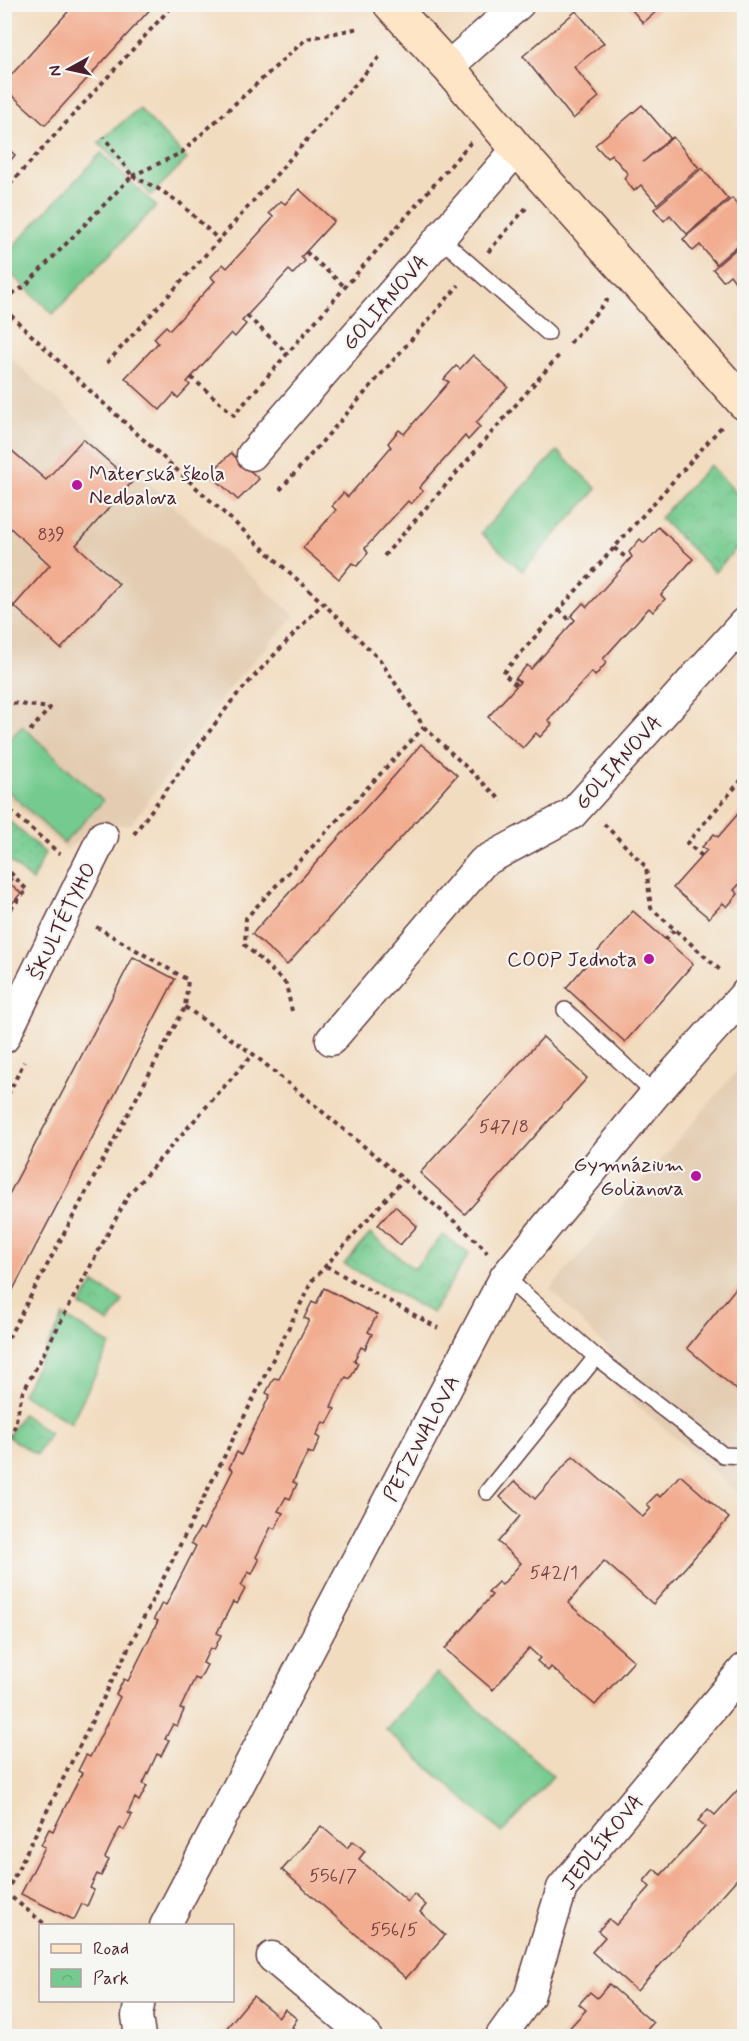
<svg xmlns="http://www.w3.org/2000/svg" width="749" height="2041" viewBox="0 0 749 2041" font-family="Mynerve,sans-serif">
<defs>
<pattern id="grass-dots" width="8" height="8" patternUnits="userSpaceOnUse" patternTransform="scale(1.5)"><rect width="8" height="8" fill="#75cb8f"/><path d="M2 2h.1M6 6h.1" fill="none" stroke="#67ae7c" stroke-width="1.8" stroke-linecap="round"/></pattern>
<pattern id="park-crowns" width="20" height="18" patternUnits="userSpaceOnUse" patternTransform="scale(1.5)"><rect width="20" height="18" fill="#75cb8f"/><path d="M2 6a3 3 0 1 1 6 0M12 15a3 3 0 1 1 6 0" fill="none" stroke="#67ae7c"/></pattern>
</defs>
<rect width="100%" height="100%" fill="#f6f6f2"/>
<filter id="ink" filterUnits="userSpaceOnUse"><feTurbulence type="fractalNoise" baseFrequency=".0167" numOctaves="2"/><feDisplacementMap in="SourceGraphic" scale="12" xChannelSelector="R" yChannelSelector="G"/><feConvolveMatrix kernelMatrix="1 2 1 2 8 2 1 2 1" color-interpolation-filters="sRGB"/></filter>
<filter id="wash" filterUnits="userSpaceOnUse"><feTurbulence type="fractalNoise" baseFrequency=".008" numOctaves="4" result="noise"/><feDisplacementMap in="SourceGraphic" scale="24" xChannelSelector="R" yChannelSelector="G"/><feGaussianBlur stdDeviation="1.35" result="paint"/><feColorMatrix in="noise" values="0 0 0 0 0 0 0 0 0 0 0 0 0 0 0 0 0 1.4 0 .05"/><feComposite in="paint" operator="in"/></filter>
<g filter="url(#wash)">
<rect width="100%" height="100%" fill="#f2dcbf"/>
<g fill="#e3ccb1">
<polygon points="5,353 295,616 233,683 131,825 96,825 66,850 5,796"/>
<polygon points="744,1063 744,1498 612,1383 620,1362 550,1289"/>
</g>
<polygon fill="url(#grass-dots)" stroke="#60755d" stroke-width="1.5" points="5,817 45,853 32,881 5,857"/>
<g fill="url(#park-crowns)" stroke="#60755d" stroke-width="1.5">
<polygon points="139,108 187,159 151,195 98,143"/>
<polygon points="710,465 744,501 744,540 715,572 660,518"/>
<polygon points="370,1234 414,1269 443,1235 469,1254 432,1313 344,1264"/>
<polygon points="94,1283 123,1301 109,1323 80,1305"/>
<polygon points="22,1414 50,1433 37,1455 8,1437"/>
</g>
<g fill="#75cb8f" stroke="#60755d" stroke-width="1.5">
<polygon points="101,153 156,206 53,314 5,268 5,255"/>
<polygon points="557,451 597,489 522,571 481,533"/>
<polygon points="22,726 103,801 64,843 5,788 5,745"/>
<polygon points="64,1316 110,1345 71,1423 22,1394"/>
<polygon points="437,1673 553,1776 502,1833 386,1730"/>
</g>
<g id="blocks">
<g fill="#f2ac8f">
<polygon points="75,4 155,4 45,125 4,88 4,83"/>
<polygon points="627,4 665,4 643,23"/>
<polygon points="576,11 604,43 574,67 599,97 573,119 523,56"/>
<polygon points="642,105 670,138 643,162 673,137 699,168 657,204 641,185 634,191 624,178 628,174 611,154 607,158 595,145"/>
<polygon points="4,145 15,155 4,168"/>
<polygon points="702,168 728,199 687,234 670,215 664,221 654,209"/>
<polygon points="299,189 334,221 301,257 305,261 293,274 289,270 242,321 246,324 235,337 231,333 187,382 190,385 178,398 174,394 160,410 125,378 158,343 154,338 166,326 170,330 215,281 211,277 223,264 227,268 272,219 273,217 269,213 281,201 285,204"/>
<polygon points="732,198 744,213 744,240 716,264 700,245 693,251 683,239"/>
<polygon points="744,242 744,293 730,275 723,281 713,269"/>
<polygon points="473,355 508,387 476,423 480,427 468,440 465,436 419,488 423,491 411,504 408,501 365,548 368,553 357,566 352,563 339,579 303,548 336,510 332,506 343,493 348,497 391,447 388,443 399,430 404,434 449,382 444,379 456,366 460,369"/>
<polygon points="83,439 132,482 76,545 119,584 61,649 14,606 50,565 4,522 4,444 46,480"/>
<polygon points="231,453 259,479 238,500 210,474"/>
<polygon points="658,527 693,559 661,595 665,599 653,612 649,608 603,659 607,662 595,676 592,672 548,720 552,724 540,737 536,733 523,748 488,717 520,682 515,679 527,665 531,669 575,620 571,616 583,603 587,607 632,557 629,552 640,539 644,543"/>
<polygon points="4,597 14,606 4,617"/>
<polygon points="421,744 457,775 287,965 252,934 396,774"/>
<polygon points="744,807 744,879 734,890 738,894 727,907 723,903 709,918 673,888 707,850 702,847 714,834 718,837"/>
<polygon points="4,872 12,879 9,883 21,893 4,913"/>
<polygon points="633,911 693,964 625,1042 566,988"/>
<polygon points="133,957 175,979 4,1307 4,1204"/>
<polygon points="543,1037 587,1078 465,1214 420,1173"/>
<polygon points="395,1206 417,1226 400,1245 378,1225"/>
<polygon points="744,1278 744,1396 687,1348"/>
<polygon points="324,1288 377,1315 368,1332 372,1334 365,1349 361,1347 354,1361 358,1363 350,1379 346,1377 338,1391 331,1407 335,1409 327,1424 323,1422 316,1436 320,1438 313,1454 308,1452 293,1482 297,1484 290,1499 286,1497 278,1511 283,1513 275,1529 271,1527 256,1557 259,1560 252,1574 248,1572 241,1586 245,1589 237,1604 233,1602 217,1633 221,1635 214,1650 210,1648 203,1663 207,1665 199,1680 195,1678 180,1709 184,1710 177,1726 173,1724 165,1739 169,1740 161,1756 157,1754 143,1784 147,1786 139,1801 135,1798 128,1813 132,1815 124,1830 120,1828 112,1843 105,1858 109,1860 101,1876 97,1874 90,1888 94,1890 87,1906 82,1904 74,1920 21,1894 45,1847 41,1845 49,1829 53,1831 82,1773 78,1771 86,1755 90,1757 120,1697 116,1694 124,1679 128,1681 158,1621 154,1619 162,1603 166,1605 196,1546 191,1543 200,1528 203,1530 233,1470 229,1468 237,1452 241,1455 270,1395 266,1393 274,1378 279,1379 309,1320 304,1318 312,1302 316,1304"/>
<polygon points="573,1456 643,1517 651,1508 647,1504 657,1494 660,1497 680,1475 729,1518 653,1604 604,1561 568,1603 634,1661 595,1705 551,1667 548,1671 537,1661 540,1658 529,1648 493,1690 445,1649 492,1595 488,1592 498,1582 502,1585 521,1563 498,1542 520,1516 500,1497 515,1481 535,1499"/>
<polygon points="744,1783 744,1871 637,1991 592,1952 605,1937 598,1931 609,1919 616,1925 650,1887 644,1881 654,1869 661,1875 705,1827 698,1821 708,1809 715,1815"/>
<polygon points="321,1826 347,1848 353,1841 365,1851 359,1859 408,1902 414,1894 426,1905 420,1912 445,1935 406,1978 282,1870"/>
<polygon points="609,1984 653,2023 641,2036 562,2036 586,2010 579,2004 590,1992 597,1998"/>
<polygon points="253,1996 279,2017 285,2009 297,2019 292,2027 304,2036 220,2036"/>
</g>
</g>
</g>
<g filter="url(#ink)">
<use href="#blocks" fill-opacity="0" stroke="#633b41" stroke-width="1.5"/>
<g fill="none" stroke-linecap="round" stroke-linejoin="round">
<defs>
<g id="lane">
<polyline points="440,238 548,333"/>
<polyline points="565,1010 655,1094"/>
<polyline points="505,1277 596,1357 723,1455 744,1456"/>
<polyline points="487,1492 596,1357"/>
</g>
<g id="street">
<polyline points="448,67 519,4"/>
<polyline points="252,455 517,149"/>
<polyline points="4,1038 103,836"/>
<polyline points="331,1040 483,862 572,814 744,623"/>
<polyline points="165,1926 505,1277 655,1094 744,995"/>
<polyline points="272,1957 366,2036"/>
<polyline points="140,2000 137,2016 140,2036"/>
<polyline points="501,2036 529,1997 562,1888 744,1669"/>
</g>
<polyline id="secondary" points="390,4 448,67 517,149 744,403"/>
</defs>
<use href="#lane" stroke="#633b41" stroke-width="18"/>
<use href="#street" stroke="#633b41" stroke-width="33"/>
<use href="#secondary" stroke="#633b41" stroke-width="36"/>
<g stroke="#633b41" stroke-width="4" stroke-dasharray="4.5 4.5" stroke-linecap="butt">
<polyline points="132,176 181,153 306,39 359,28"/>
<polyline points="132,176 157,188 180,203 219,240"/>
<polyline points="4,191 174,4"/>
<polyline points="306,252 345,287"/>
<polyline points="488,252 526,208"/>
<polyline points="4,298 24,287 132,176 104,137"/>
<polyline points="4,309 89,390 323,603 380,660 424,727 502,801"/>
<polyline points="247,316 287,353"/>
<polyline points="570,343 608,299"/>
<polyline points="107,363 219,240 382,54"/>
<polyline points="191,377 234,415 471,142"/>
<polyline points="280,490 459,285"/>
<polyline points="614,548 629,560"/>
<polyline points="384,556 561,353"/>
<polyline points="559,610 573,623"/>
<polyline points="516,685 503,673 723,425"/>
<polyline points="4,702 50,708 29,732"/>
<polyline points="4,805 60,854"/>
<polyline points="604,824 646,867 651,908 720,970"/>
<polyline points="134,834 234,698 323,603"/>
<polyline points="702,856 687,843 744,777"/>
<polyline points="4,866 27,890 4,916"/>
<polyline points="665,940 674,930"/>
<polyline points="185,1007 253,1054 455,1222 481,1245 487,1253"/>
<polyline points="292,1011 286,984 245,945 246,918 424,727"/>
<polyline points="4,1103 24,1062"/>
<polyline points="326,1266 438,1328"/>
<polyline points="4,1346 185,1007 188,980 93,925"/>
<polyline points="4,1445 14,1429 22,1394 129,1194 253,1054"/>
<polyline points="5,1892 47,1926"/>
<polyline points="6,1893 312,1281 403,1180"/>
</g>
<use href="#lane" stroke="#fff" stroke-width="15"/>
<use href="#street" stroke="#fff" stroke-width="30"/>
<use href="#secondary" stroke="#fde5c5" stroke-width="33"/>
</g>
</g>
<g fill="#b5179e" stroke="#f6f6f2" stroke-width="2">
<circle cx="77" cy="485" r="6"/>
<circle cx="649" cy="959" r="6"/>
<circle cx="696" cy="1176" r="6"/>
</g>
<g text-anchor="middle" stroke-width="4.5" stroke-linejoin="round" paint-order="stroke">
<g font-size="18" fill="#744244">
<text x="51" y="540">839</text>
<text x="504" y="1132">547/8</text>
<text x="554" y="1578">542/1</text>
<text x="333" y="1881">556/7</text>
<text x="394" y="1935">556/5</text>
</g>
<g font-size="21" fill="#4a1f2b" stroke="#f6f6f2">
<text transform="translate(385 302) rotate(-49)" y="7">GOLIANOVA</text>
<text transform="translate(618 762) rotate(-48)" y="7">GOLIANOVA</text>
<text transform="translate(62 921) rotate(-64)" y="7">ŠKULTÉTYHO</text>
<text transform="translate(421 1438) rotate(-62)" y="7">PETZWALOVA</text>
<text transform="translate(602 1842) rotate(-51)" y="7">JEDLÍKOVA</text>
</g>
<g font-size="21" fill="#4a1f2b" stroke="#f6f6f2" text-anchor="end">
<text x="89" y="480" text-anchor="start">Materská škola<tspan x="89" dy="24">Nedbalova</tspan></text>
<text x="637" y="966">COOP Jednota</text>
<text x="684" y="1171">Gymnázium<tspan x="684" dy="24">Golianova</tspan></text>
</g>
</g>
<rect width="749" height="2041" fill="none" stroke="#f6f6f2" stroke-width="24"/>
<rect x="39" y="1924" width="195" height="78" fill="#f6f6f2" stroke="#b1a0a2" stroke-width="1.5"/>
<rect x="51" y="1944" width="30" height="9" fill="#fde5c5" stroke="#b1a0a2" stroke-width="1.5"/>
<text x="93" y="1954" font-size="18" fill="#4a1f2b">Road</text>
<rect x="51" y="1969" width="30" height="18" fill="url(#park-crowns)" stroke="#b1a0a2" stroke-width="1.5"/>
<text x="93" y="1984" font-size="18" fill="#4a1f2b">Park</text>
<g transform="translate(69 69) rotate(262)" stroke="#f6f6f2" stroke-width="4.5" paint-order="stroke">
<path d="M0-4.5L10 22L0 15L-10 22Z" fill="#4a1f2b"/>
<text y="-9" font-size="16" font-weight="bold" text-anchor="middle" fill="#4a1f2b">N</text>
</g>
</svg>
